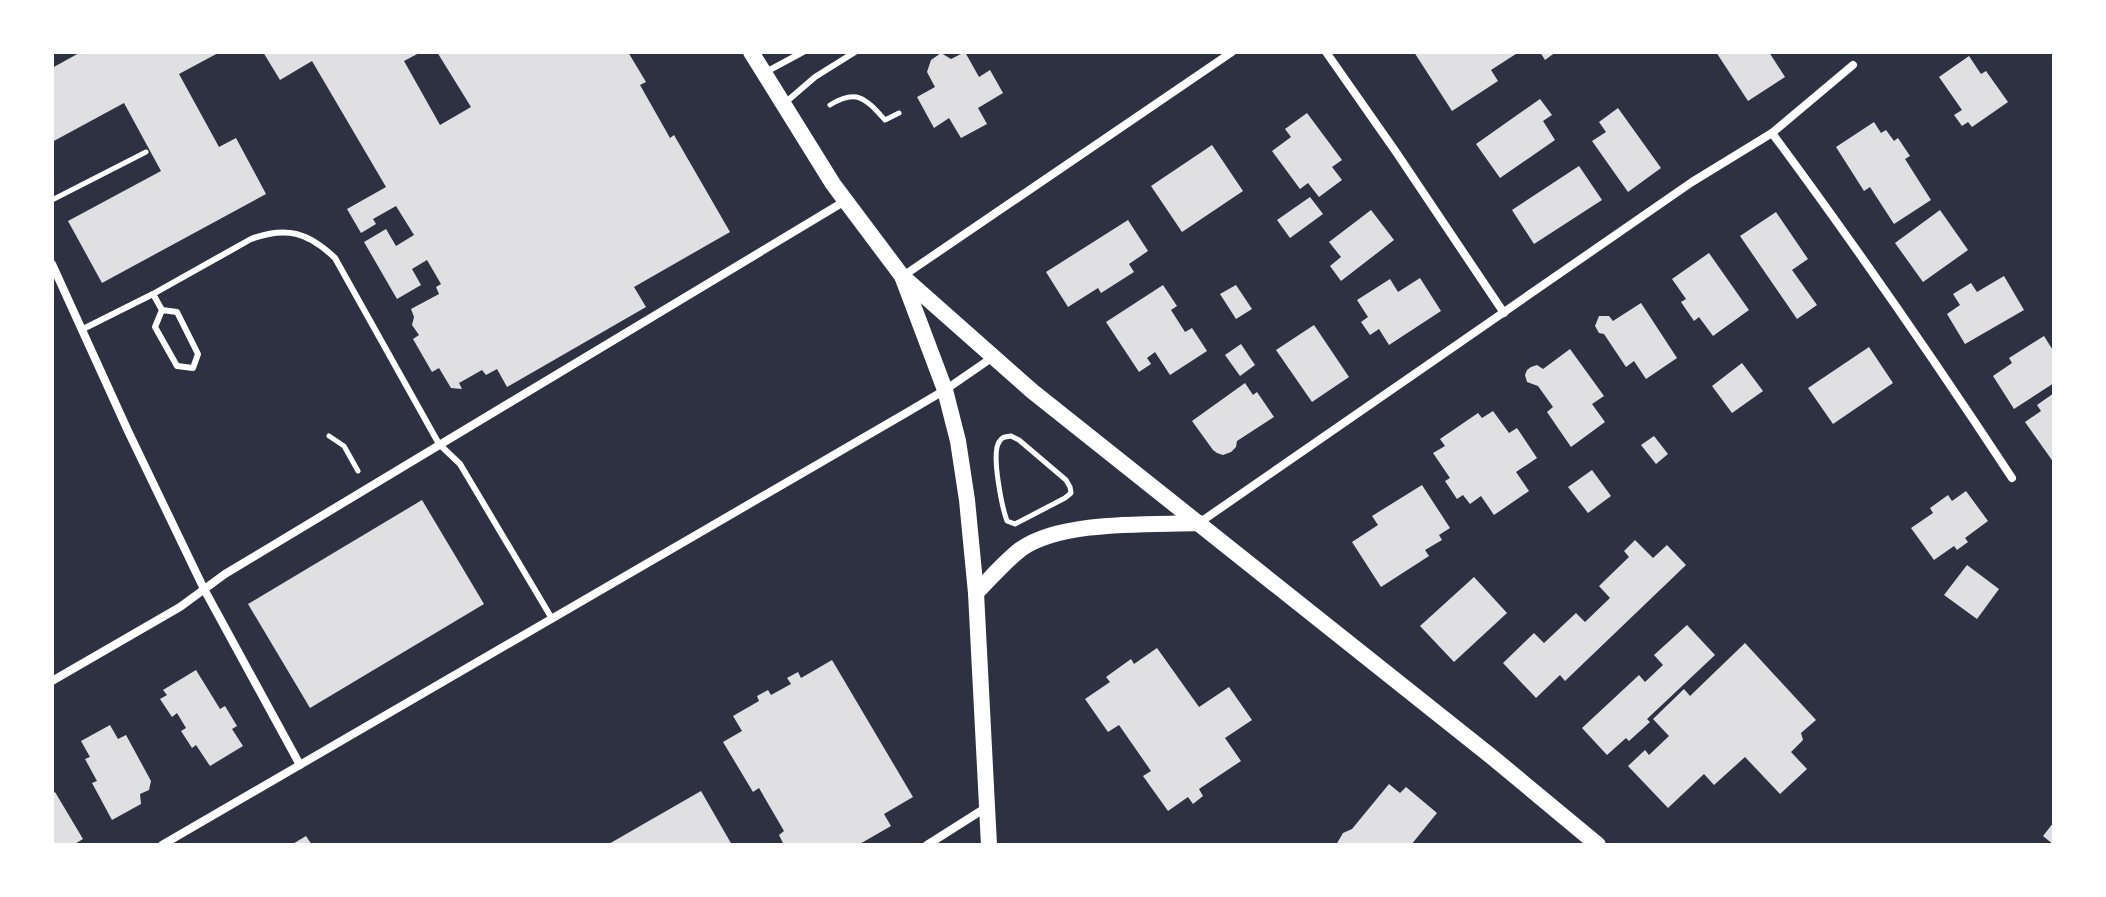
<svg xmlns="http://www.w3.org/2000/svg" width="2106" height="897" viewBox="0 0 2106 897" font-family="Montserrat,sans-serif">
<rect width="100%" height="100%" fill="#2d3142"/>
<g fill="#e0e0e3">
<polygon points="81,52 220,52 179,74 219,147 236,138 266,194 102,283 68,221 161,171 124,103 52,142 52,68"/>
<polygon points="263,52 421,52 404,61 440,125 471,107 437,52 628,52 646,82 640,85 670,138 674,135 730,232 634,287 646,307 507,387 497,369 486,375 482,370 459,383 462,389 451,388 439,368 432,372 413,339 419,335 412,325 414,317 411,309 439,294 436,287 441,284 427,260 412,269 421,285 397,299 364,242 386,229 396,246 414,235 396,206 373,219 376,224 361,233 347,209 386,187 312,61 280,80"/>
<polygon points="965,52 979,77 990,70 1003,93 978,108 987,124 961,138 949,118 934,128 917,97 935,87 927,72 931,60 941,53 951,59"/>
<polygon points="1414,52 1519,52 1491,70 1498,81 1452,111"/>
<polygon points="1540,52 1556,52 1545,60"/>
<polygon points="1716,52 1769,52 1785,77 1748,101"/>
<polygon points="1969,56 1981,74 1986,71 2008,102 1972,127 1968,122 1962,126 1954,115 1962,110 1939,77"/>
<polygon points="1540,99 1552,115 1543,121 1555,140 1500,178 1476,144"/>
<polygon points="1618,108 1661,168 1628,192 1592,141 1606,132 1599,122"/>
<polygon points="1307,113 1342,160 1332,167 1342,180 1319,197 1308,183 1300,189 1272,151 1291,137 1285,129"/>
<polygon points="1874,122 1881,133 1886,130 1894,141 1898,138 1910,156 1905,159 1931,200 1894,224 1870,187 1864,191 1836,147"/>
<polygon points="1212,145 1243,191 1182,232 1151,186"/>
<polygon points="1579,166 1602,200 1534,244 1512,210"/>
<polygon points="1310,197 1323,214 1290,238 1277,220"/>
<polygon points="1371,210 1394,240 1341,281 1330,266 1341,257 1329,242"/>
<polygon points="1940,210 1968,250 1923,282 1895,243"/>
<polygon points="1776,212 1808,259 1792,270 1817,305 1797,319 1740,236"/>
<polygon points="1128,220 1148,251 1129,264 1134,272 1101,293 1098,288 1068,307 1046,272"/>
<polygon points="1709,253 1749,310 1713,336 1699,317 1694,321 1681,302 1686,299 1672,279"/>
<polygon points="2004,276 2024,310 1965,344 1947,314 1960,305 1953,294 1971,283 1977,292"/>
<polygon points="1420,278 1441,311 1389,345 1379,329 1370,335 1361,322 1368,317 1357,300 1390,279 1398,292"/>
<polygon points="1163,285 1177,306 1171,310 1185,332 1192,328 1207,351 1170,375 1155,352 1147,358 1151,364 1139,372 1106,322"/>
<polygon points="1236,285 1252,309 1236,319 1220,294"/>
<polygon points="1641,303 1677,358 1646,379 1634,361 1626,367 1604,334 1599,333 1595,326 1599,316 1609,316 1613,321"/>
<polygon points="1314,325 1349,377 1312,402 1276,350"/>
<polygon points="2044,336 2054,352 2054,383 2014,409 1993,376 2012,363 2009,358"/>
<polygon points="1241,344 1255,365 1240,376 1225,355"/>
<polygon points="1869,347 1893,383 1833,424 1808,388"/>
<polygon points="1570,349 1604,396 1592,404 1605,422 1571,447 1547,412 1553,407 1538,386 1527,382 1525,375 1527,370 1531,367 1537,365 1543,369"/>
<polygon points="1742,363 1763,391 1732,413 1712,386"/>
<polygon points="1245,383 1253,395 1257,392 1274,417 1237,441 1236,447 1231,452 1223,455 1217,453 1213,450 1192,421"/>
<polygon points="2054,393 2054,463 2025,422 2041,411 2037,405"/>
<polygon points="1493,411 1509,433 1517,428 1537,458 1516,472 1529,491 1494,515 1481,496 1470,504 1463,495 1457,499 1445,481 1450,478 1433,453 1445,446 1440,439 1478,413 1482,418"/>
<polygon points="1654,436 1668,454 1656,464 1641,445"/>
<polygon points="1592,470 1611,496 1588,513 1568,487"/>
<polygon points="1422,485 1450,528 1439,535 1442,540 1425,550 1429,556 1381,587 1352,542 1378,525 1372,516"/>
<polygon points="1966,491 1988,521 1965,538 1968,542 1957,550 1954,546 1934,560 1911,528 1933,513 1930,508 1948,495 1952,501"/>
<polygon points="422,500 484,604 310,708 248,604"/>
<polygon points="1635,540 1653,558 1667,545 1686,565 1565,681 1560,675 1536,698 1503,663 1534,633 1544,643 1576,613 1585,622 1610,598 1599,586 1629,557 1624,551"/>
<polygon points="1967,565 1999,589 1977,619 1944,595"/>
<polygon points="1474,577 1507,613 1454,662 1420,626"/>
<polygon points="1687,625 1715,655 1647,719 1650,722 1629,741 1626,738 1607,755 1582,728 1639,675 1645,682 1663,665 1654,655"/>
<polygon points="1745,643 1816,720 1801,733 1803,740 1791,752 1807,769 1780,794 1745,757 1714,785 1704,774 1668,808 1628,766 1645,750 1649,755 1669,736 1653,719 1684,689 1690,696"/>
<polygon points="1157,648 1199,707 1229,687 1252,720 1225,738 1241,761 1199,789 1203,796 1193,804 1188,797 1168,811 1143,776 1151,771 1119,725 1108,732 1085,699 1110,682 1106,677 1131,659 1134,664"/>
<polygon points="832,660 913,797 884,814 891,826 858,845 838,845 837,843 833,845 784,845 779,835 784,831 759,788 753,792 723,742 742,731 733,716 759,701 757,696 768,690 771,695 791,684 787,678 798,672 801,678"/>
<polygon points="196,670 220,709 225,706 237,726 232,729 243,746 210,766 196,745 192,748 181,731 186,728 177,713 172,717 160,699 167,695 163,690"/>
<polygon points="110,725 118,739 126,735 151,781 149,790 140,794 141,804 112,820 92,783 97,781 85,759 90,757 81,741"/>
<polygon points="1389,784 1400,793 1406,787 1437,813 1411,845 1336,845 1343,833 1352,829"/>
<polygon points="701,791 732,845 607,845"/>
<polygon points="55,792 83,839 73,845 52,845 52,794"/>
<polygon points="2054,822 2054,845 2043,836"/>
<polygon points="306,836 312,845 291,845"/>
</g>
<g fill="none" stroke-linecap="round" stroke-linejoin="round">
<g stroke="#fff" stroke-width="5">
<path d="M830,105C857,88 866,99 885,120L899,113"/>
<polyline points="52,200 146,152"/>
<polyline points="329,436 344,446 358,471"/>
<path d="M1011,436L1019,440L1066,480L1070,487L1071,493L1065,498L1015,524L1007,521C1002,507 991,454 999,442C1003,436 1005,437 1011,436Z"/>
</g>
<g stroke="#fff" stroke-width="6">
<polyline points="764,73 803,52"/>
<polyline points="786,102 815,77 855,52"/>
<polyline points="153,294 162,310 155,327 177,366 193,368 198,354 177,312 162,310"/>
<path d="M83,329L153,294L251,239C286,226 308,232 335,258L439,444L460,464L551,617"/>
</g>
<g stroke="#fff" stroke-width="8">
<polyline points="1326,52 1396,152 1504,313"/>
<path d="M1772,133C1855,245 1935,361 2012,478"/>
<polyline points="52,264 128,431 204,589 300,765"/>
<polyline points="903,276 1232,52"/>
<polyline points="1199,523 1692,182 1772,133 1853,65"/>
<polyline points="52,681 180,607 225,574 845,201"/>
<polyline points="162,845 906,413 945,390 993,357"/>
<polyline points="927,845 987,807"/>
</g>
<g stroke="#fff" stroke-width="16">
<polyline points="751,52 833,184 902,276 945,390 958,441 967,500 976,593 989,845"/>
<polyline points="902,276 1032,391 1492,757 1598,845"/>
<path d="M976,593C990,579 1005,561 1021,549C1062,520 1149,525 1199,523"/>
</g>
</g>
<rect width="2106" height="897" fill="none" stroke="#ffffff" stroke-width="108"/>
</svg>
